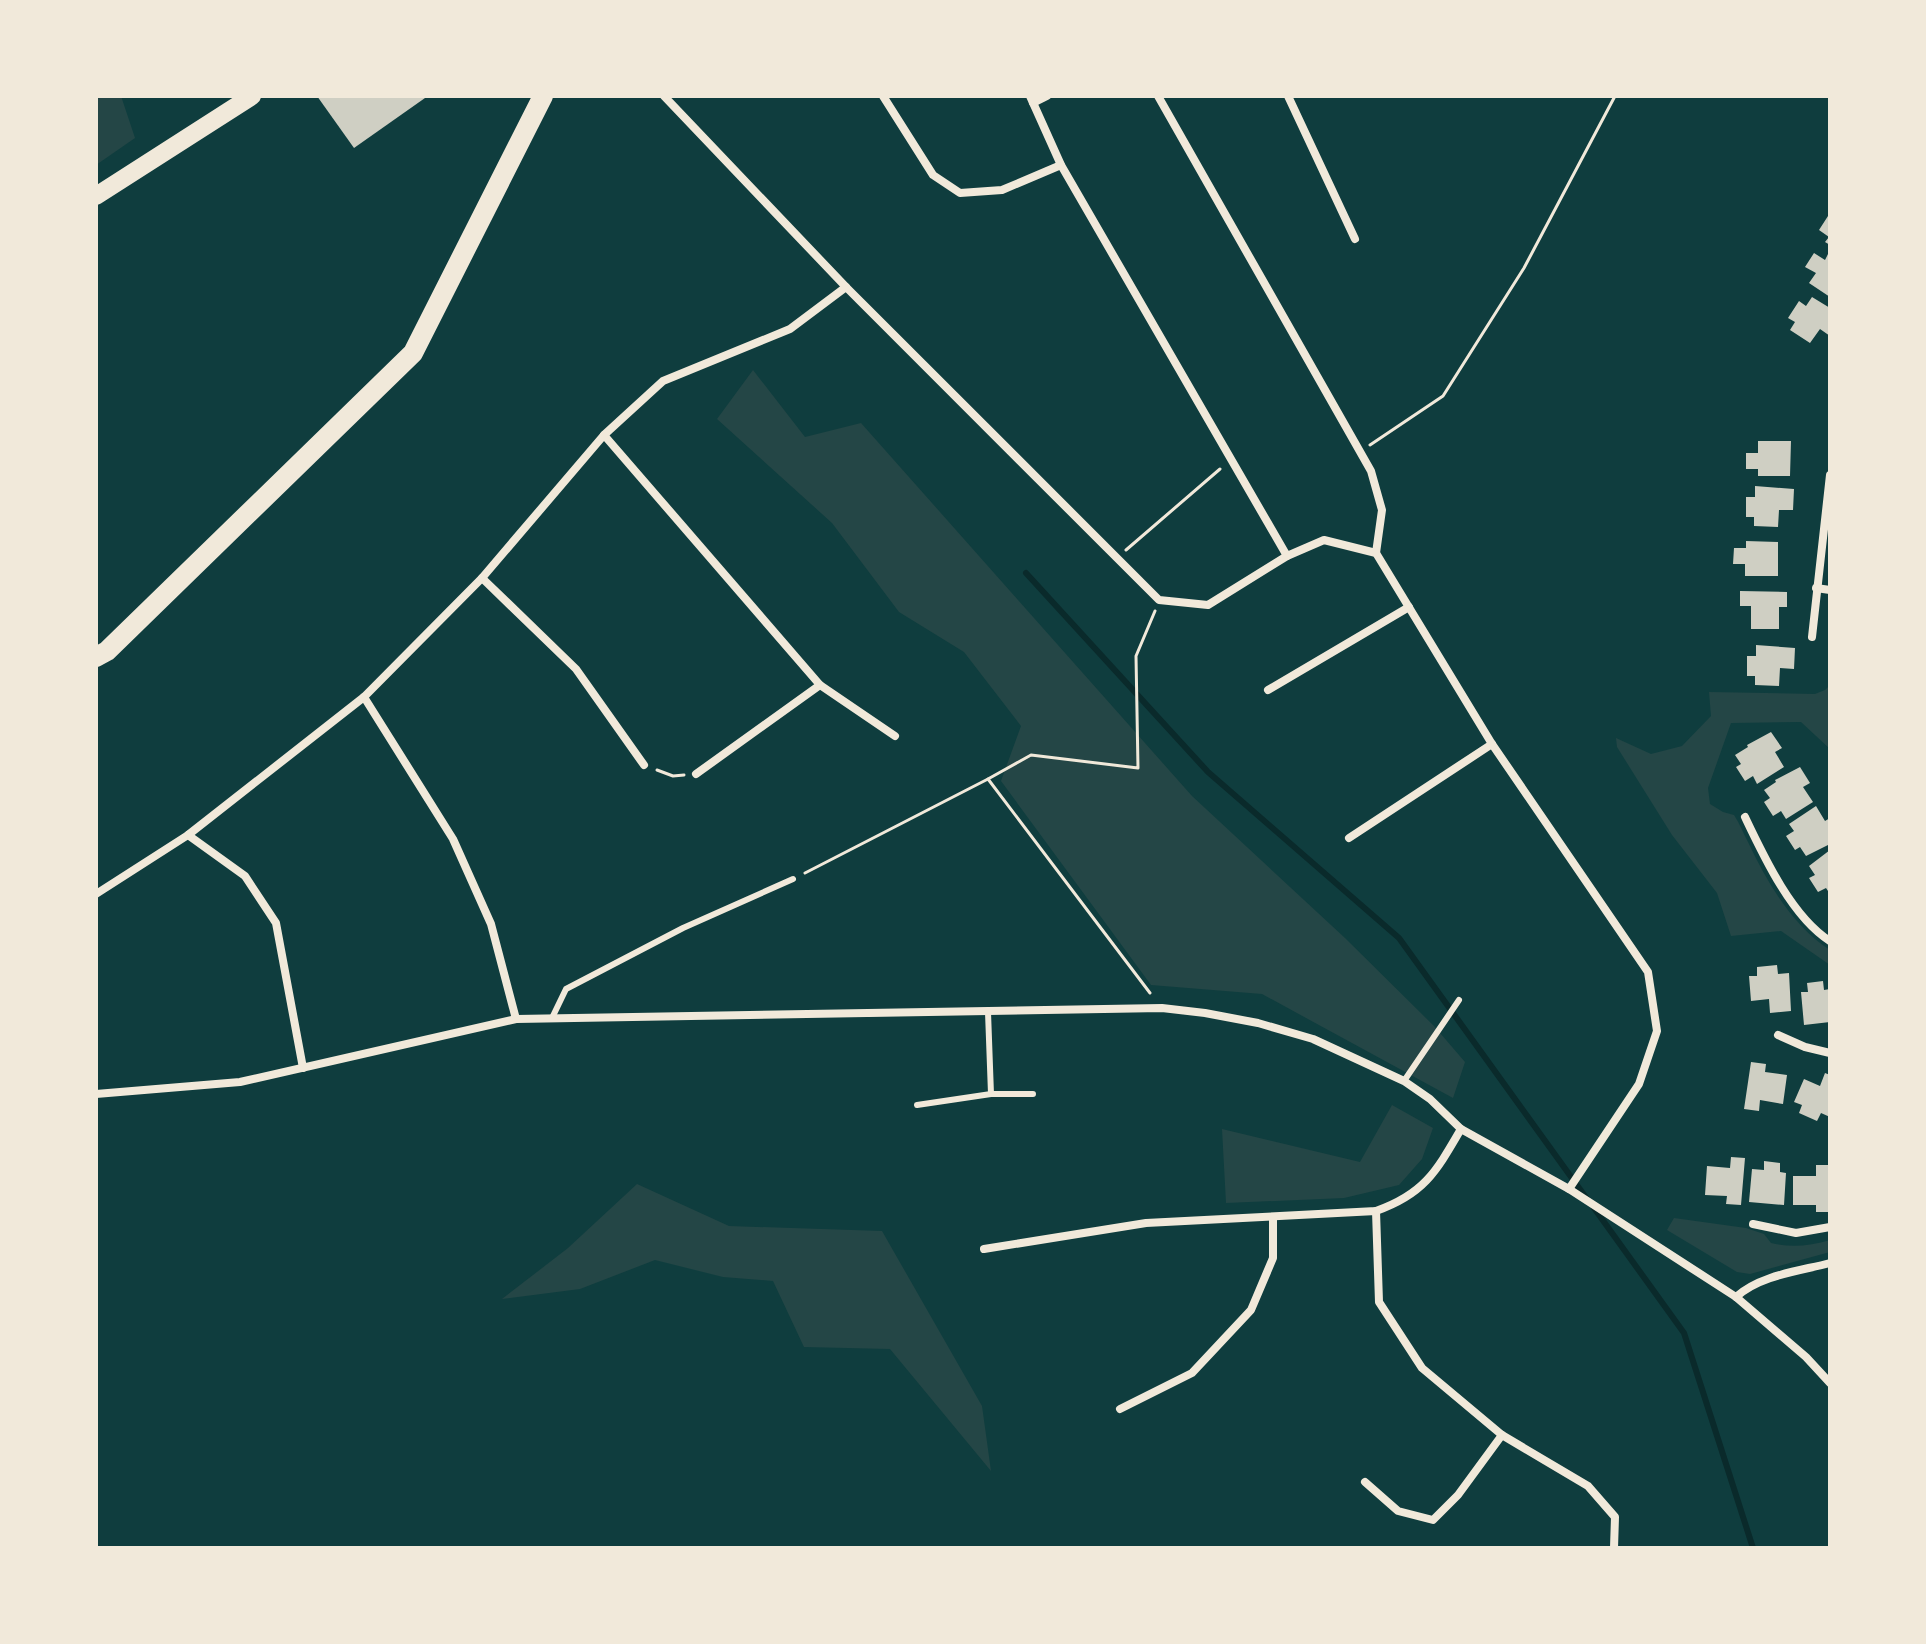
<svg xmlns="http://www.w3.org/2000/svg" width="1926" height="1644" viewBox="0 0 1926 1644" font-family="Quicksand,sans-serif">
<rect width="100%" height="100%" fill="#0f3d3e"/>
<g fill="#244646">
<polygon points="96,96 121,96 135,138 96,165"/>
<polygon points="753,370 805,437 861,423 1192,796 1345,938 1434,1026 1465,1062 1453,1098 1262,994 1151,985 1001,781 1021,726 964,652 899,612 832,523 717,419"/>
<path d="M1830,685V749L1801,722L1731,723L1708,788L1710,804L1723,812L1734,815C1740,824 1743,833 1748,842C1767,882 1792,926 1830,950V965L1781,931L1731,936L1717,893L1672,835L1617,747L1616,738L1651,754L1682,746L1711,716L1709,692L1815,694L1825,690Z"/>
<polygon points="1392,1105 1433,1128 1422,1159 1399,1185 1344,1198 1226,1203 1222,1129 1360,1162"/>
<polygon points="637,1184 729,1226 882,1231 982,1406 991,1471 890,1349 804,1347 773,1281 723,1277 655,1260 580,1289 502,1299 568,1248"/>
<path d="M1674,1218L1746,1228L1764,1234L1771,1243C1791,1248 1810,1246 1830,1240V1252L1750,1274L1737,1272L1667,1230Z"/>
</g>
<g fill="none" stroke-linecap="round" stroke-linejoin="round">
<g stroke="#0a2a2b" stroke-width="6">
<polyline points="1026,573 1208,772 1399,938 1587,1199"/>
<polyline points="1594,1208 1684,1333 1753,1548"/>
</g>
</g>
<g fill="#cfcfc3">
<polygon points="317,96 423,96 425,98 354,148"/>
<polygon points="1828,216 1830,218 1830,245 1825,242 1829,237 1819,230"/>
<polygon points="1814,253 1825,260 1828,254 1830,256 1830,297 1809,283 1816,273 1805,267"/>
<polygon points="1812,297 1830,308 1830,336 1820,329 1810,343 1790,330 1795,322 1788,318 1799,301 1806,306"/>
<polygon points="1758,441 1791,441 1790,476 1758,476 1758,469 1746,469 1746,453 1758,453"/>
<polygon points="1755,486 1794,489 1793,510 1779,510 1778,527 1754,526 1754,517 1746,517 1746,497 1755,497"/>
<polygon points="1746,541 1778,542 1778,576 1745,576 1745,564 1733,564 1734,548 1746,548"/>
<polygon points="1740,591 1787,592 1787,607 1779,607 1779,629 1751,629 1751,606 1740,606"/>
<polygon points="1756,645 1795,648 1794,669 1780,668 1779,686 1755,685 1755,676 1747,676 1747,656 1756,656"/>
<polygon points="1771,732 1782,748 1775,752 1784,767 1757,784 1753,776 1745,781 1736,767 1741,764 1735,755 1748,747 1747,745"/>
<polygon points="1800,767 1810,783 1803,787 1813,802 1786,819 1781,811 1773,816 1764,802 1770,798 1764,790 1776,782 1775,780"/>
<polygon points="1816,806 1825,821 1830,818 1830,844 1806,856 1800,847 1795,850 1786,836 1794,831 1789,824"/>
<polygon points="1830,850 1830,894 1826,888 1818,892 1809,878 1815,875 1809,866"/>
<polygon points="1777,965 1778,974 1789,973 1791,1011 1770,1013 1769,999 1751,1001 1749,976 1757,976 1757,967"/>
<polygon points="1823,981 1824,990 1830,989 1830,1022 1804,1025 1801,992 1808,992 1807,983"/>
<polygon points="1751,1062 1766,1064 1765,1072 1787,1075 1783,1104 1760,1100 1759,1111 1744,1109"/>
<polygon points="1825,1073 1830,1075 1830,1117 1821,1113 1817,1121 1799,1113 1802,1105 1794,1102 1804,1079 1820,1086"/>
<polygon points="1731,1157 1745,1158 1741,1205 1726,1204 1727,1196 1705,1195 1707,1166 1730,1168"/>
<polygon points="1764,1161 1780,1163 1780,1172 1786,1173 1784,1205 1749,1202 1752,1169 1764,1170"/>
<polygon points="1816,1165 1830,1165 1830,1212 1816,1212 1816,1205 1793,1205 1793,1176 1816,1176"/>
</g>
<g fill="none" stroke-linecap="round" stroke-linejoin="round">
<g stroke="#f1e9da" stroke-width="3">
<polyline points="1370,445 1443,396 1524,268 1615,96"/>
<polyline points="1126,550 1220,469"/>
<polyline points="657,770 673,776 684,775"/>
<polyline points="988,779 1150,993"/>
<polyline points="805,873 988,779 1031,755 1138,768 1136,656 1155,611"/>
</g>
<g stroke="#f1e9da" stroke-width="6">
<polyline points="988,1012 991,1094"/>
<polyline points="552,1018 566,989 683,928 793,879"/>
<polyline points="1404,1081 1459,1000"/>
<polyline points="917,1105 991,1094 1033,1094"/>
</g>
<g stroke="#f1e9da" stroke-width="8">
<polyline points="664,96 846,287 1159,600 1208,605 1287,556"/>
<polyline points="883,96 933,175 960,193 1002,190 1061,165"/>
<polyline points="1030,96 1061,165 1287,556 1324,540 1376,553 1492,744 1648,972 1657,1031 1639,1084 1569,1189"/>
<polyline points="1158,96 1371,471 1382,510 1376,553"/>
<polyline points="1288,96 1355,239"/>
<polyline points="1033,103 1047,96"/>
<polyline points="604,435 820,685 895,736"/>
<polyline points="482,578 576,669 644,765"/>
<polyline points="1816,588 1830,590"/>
<polyline points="1812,637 1830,475"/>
<polyline points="1268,690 1409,607"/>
<polyline points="364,697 453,839 491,924 516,1019"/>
<polyline points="696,774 820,685"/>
<path d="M1745,817C1764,857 1792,917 1830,941"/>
<polyline points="188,835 245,876 276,923 303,1068"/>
<polyline points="1349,838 1492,744"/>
<polyline points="96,894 188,835 364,697 482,578 604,435 663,381 790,329 846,287"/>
<polyline points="1778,1035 1805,1047 1830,1053"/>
<polyline points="96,1094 240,1082 516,1019 1162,1008 1205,1013 1258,1023 1313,1039 1404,1081 1430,1099 1461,1129 1569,1189 1736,1297 1806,1357 1830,1383"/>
<polyline points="1376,1211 1379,1302 1422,1368 1502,1435 1588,1486 1615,1517 1614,1548"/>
<polyline points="1753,1224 1796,1233 1830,1227"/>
<path d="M984,1249L1146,1223L1376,1211C1424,1194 1436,1172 1461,1129"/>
<path d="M1736,1297C1760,1275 1800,1271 1830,1263"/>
<polyline points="1120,1409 1192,1373 1251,1310 1273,1258 1273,1218"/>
<polyline points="1365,1482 1398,1511 1433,1520 1458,1495 1502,1435"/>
</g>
<polyline stroke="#f1e9da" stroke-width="18" points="96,196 252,96"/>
<polyline stroke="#f1e9da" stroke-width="20" points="96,657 107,651 413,353 543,96"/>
</g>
<rect width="1926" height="1644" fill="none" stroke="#f1e9da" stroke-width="196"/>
</svg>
